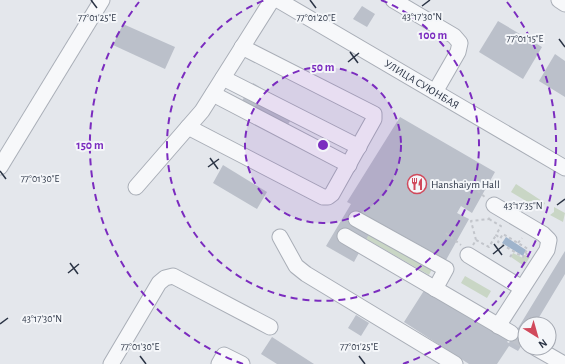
<svg xmlns="http://www.w3.org/2000/svg" width="565" height="364" viewBox="0 0 565 364" font-family="'Alegreya Sans',sans-serif">
<rect width="100%" height="100%" fill="#e4e7ec"/>
<g fill="#c9d6c5">
<polygon points="516,184 545,203 541,210 511,192"/>
<polygon points="554,207 565,213 563,222 550,215 554,212"/>
<polygon points="359,228 432,269 429,275 356,233"/>
<polygon points="513,253 523,258 525,255 530,257 524,266 511,257"/>
<polygon points="465,276 491,291 487,298 461,283"/>
</g>
<polygon fill="#9fb4cc" points="506,237 526,250 523,256 502,243"/>
<g fill="#bbc0ca">
<polygon points="362,6 375,14 367,27 353,19"/>
<polygon points="498,21 542,47 523,79 479,52"/>
<polygon points="123,24 175,47 165,69 113,45"/>
<polygon points="555,54 565,61 565,97 539,81"/>
<polygon points="253,83 297,110 284,131 240,104"/>
<polygon points="400,117 495,172 472,213 461,206 457,213 469,219 446,260 376,221 354,262 326,246 351,204 347,202"/>
<polygon points="223,165 267,192 257,209 213,183"/>
<polygon points="565,251 565,274 535,324 525,324 525,340 518,351 509,346 497,364 469,364 404,322 425,289 510,338 507,342 509,343"/>
<polygon points="356,315 369,323 361,336 348,328"/>
<polygon points="272,337 314,364 277,364 261,354"/>
</g>
<g fill="none" stroke-linecap="round" stroke-linejoin="round">
<polyline stroke="#bfc3cb" stroke-width="15" stroke-dasharray="15 8" stroke-linecap="butt" points="511,333 525,341"/>
<defs>
<g id="minor">
<polyline points="278,0 565,168"/>
<polyline points="393,0 454,36 460,43 458,52 435,92"/>
<polyline points="559,0 565,4"/>
<polyline points="223,78 359,147"/>
<polyline points="213,94 349,165"/>
<polyline points="188,127 323,197 328,197 332,194 374,119 374,114 242,47"/>
<polyline points="0,167 102,0"/>
<polyline points="136,187 202,111 272,0"/>
<polyline points="494,205 543,234 549,240 547,250 498,326"/>
<polyline points="356,219 446,269 435,289"/>
<polyline points="345,236 511,333"/>
<polyline points="280,237 296,266 306,274 455,364"/>
<polyline points="468,255 522,288"/>
<polyline points="536,348 564,364"/>
<polyline points="111,364 159,283 165,278 173,276 270,327"/>
<polyline points="219,364 224,355 242,364"/>
</g>
</defs>
<use href="#minor" stroke="#a9aeb7" stroke-width="17"/>
<g stroke="#c2c5cb" stroke-width="2" stroke-dasharray="3 3" stroke-linecap="butt">
<polyline points="473,187 486,198"/>
<polyline points="489,219 501,226 496,235 500,238"/>
<polyline points="446,233 461,245"/>
<polyline points="476,240 489,247 496,235"/>
<polyline points="518,243 522,238"/>
<polyline points="473,245 476,240 471,221 489,219 490,216"/>
<polyline points="525,253 528,249 503,234 498,242 523,257 525,253 530,256"/>
<polyline points="510,257 514,251"/>
</g>
<use href="#minor" stroke="#f7f8fa" stroke-width="15"/>
</g>
<path fill="none" stroke="#2b3445" stroke-width="1.5" d="M91,0L97,8M310,0L316,8M422,6L430,0M559,39L565,47M350,52L358,63M348,62L359,53M210,158L218,169M208,167L219,159M0,171L6,179M557,205L565,199M494,244L502,255M493,254L504,245M70,263L78,274M68,273L79,264M0,324L8,318M140,356L146,364M359,356L365,364"/>
<circle cx="323" cy="145" r="78" fill="#7b2cbf" fill-opacity=".12"/>
<g fill="none" stroke="#7b2cbf" stroke-width="2" stroke-dasharray="7 5">
<circle cx="323" cy="145" r="78"/>
<path d="M381 0A156 156 0 1 1 265 0"/>
<path d="M243 364A233 233 0 0 1 139 2M507 2A233 233 0 0 1 403 364"/>
</g>
<defs>
<symbol id="restaurant-ring" viewBox="-11 -11 22 22"><circle r="9.5" fill="#f4f6f9" stroke="#d1495b" stroke-width="1.5"/><path d="M-5-6h1v4h1v-4h1v4h1v-4h1v5L-1.5 .5V6h-2V.5L-5-1ZM5-6V6H3V1.5H1.5Q1.5-4 5-6Z" fill="#d1495b"/></symbol>
</defs>
<g fill-rule="evenodd">
<use href="#restaurant-ring" x="406" y="173" width="22" height="22"/>
</g>
<g text-anchor="middle" stroke-width="4" stroke-linejoin="round" paint-order="stroke">
<g font-size="11" fill="#2b3445" stroke="#f4f6f9">
<text transform="translate(422 84) rotate(31)" y="4">УЛИЦА СУЮНБАЯ</text>
</g>
<g font-size="11" fill="#2b3445" stroke="#f4f6f9" text-anchor="start">
<text x="431" y="188">Hanshaiym Hall</text>
</g>
</g>
<g font-size="10" text-anchor="middle" fill="#2b3445" stroke="#f4f6f9" stroke-width="4" stroke-linejoin="round" paint-order="stroke">
<text x="422" y="20">43°17'30"N</text>
<text x="316" y="21">77°01'20"E</text>
<text x="97" y="21">77°01'25"E</text>
<text x="525" y="42">77°01'15"E</text>
<text x="40" y="182">77°01'30"E</text>
<text x="523" y="209">43°17'35"N</text>
<text x="42" y="322">43°17'30"N</text>
<text x="140" y="350">77°01'30"E</text>
<text x="359" y="350">77°01'25"E</text>
</g>
<circle cx="323" cy="145" r="6" fill="#7b2cbf" stroke="#f4f6f9" stroke-width="2"/>
<g font-size="12" text-anchor="middle" font-weight="bold" fill="#7b2cbf" stroke="#f4f6f9" stroke-width="4" stroke-linejoin="round" paint-order="stroke">
<text x="433" y="39">100 m</text>
<text x="323" y="71">50 m</text>
<text x="90" y="149">150 m</text>
</g>
<g transform="translate(537 336) rotate(143)"><circle r="19" fill="#f4f6f9" stroke="#a4a8b1"/>
<path d="M0-3L7 15L0 10L-7 15Z" fill="#d1495b"/>
<text y="-6" font-size="11" font-weight="bold" text-anchor="middle" fill="#2b3445">N</text>
</g>
</svg>
